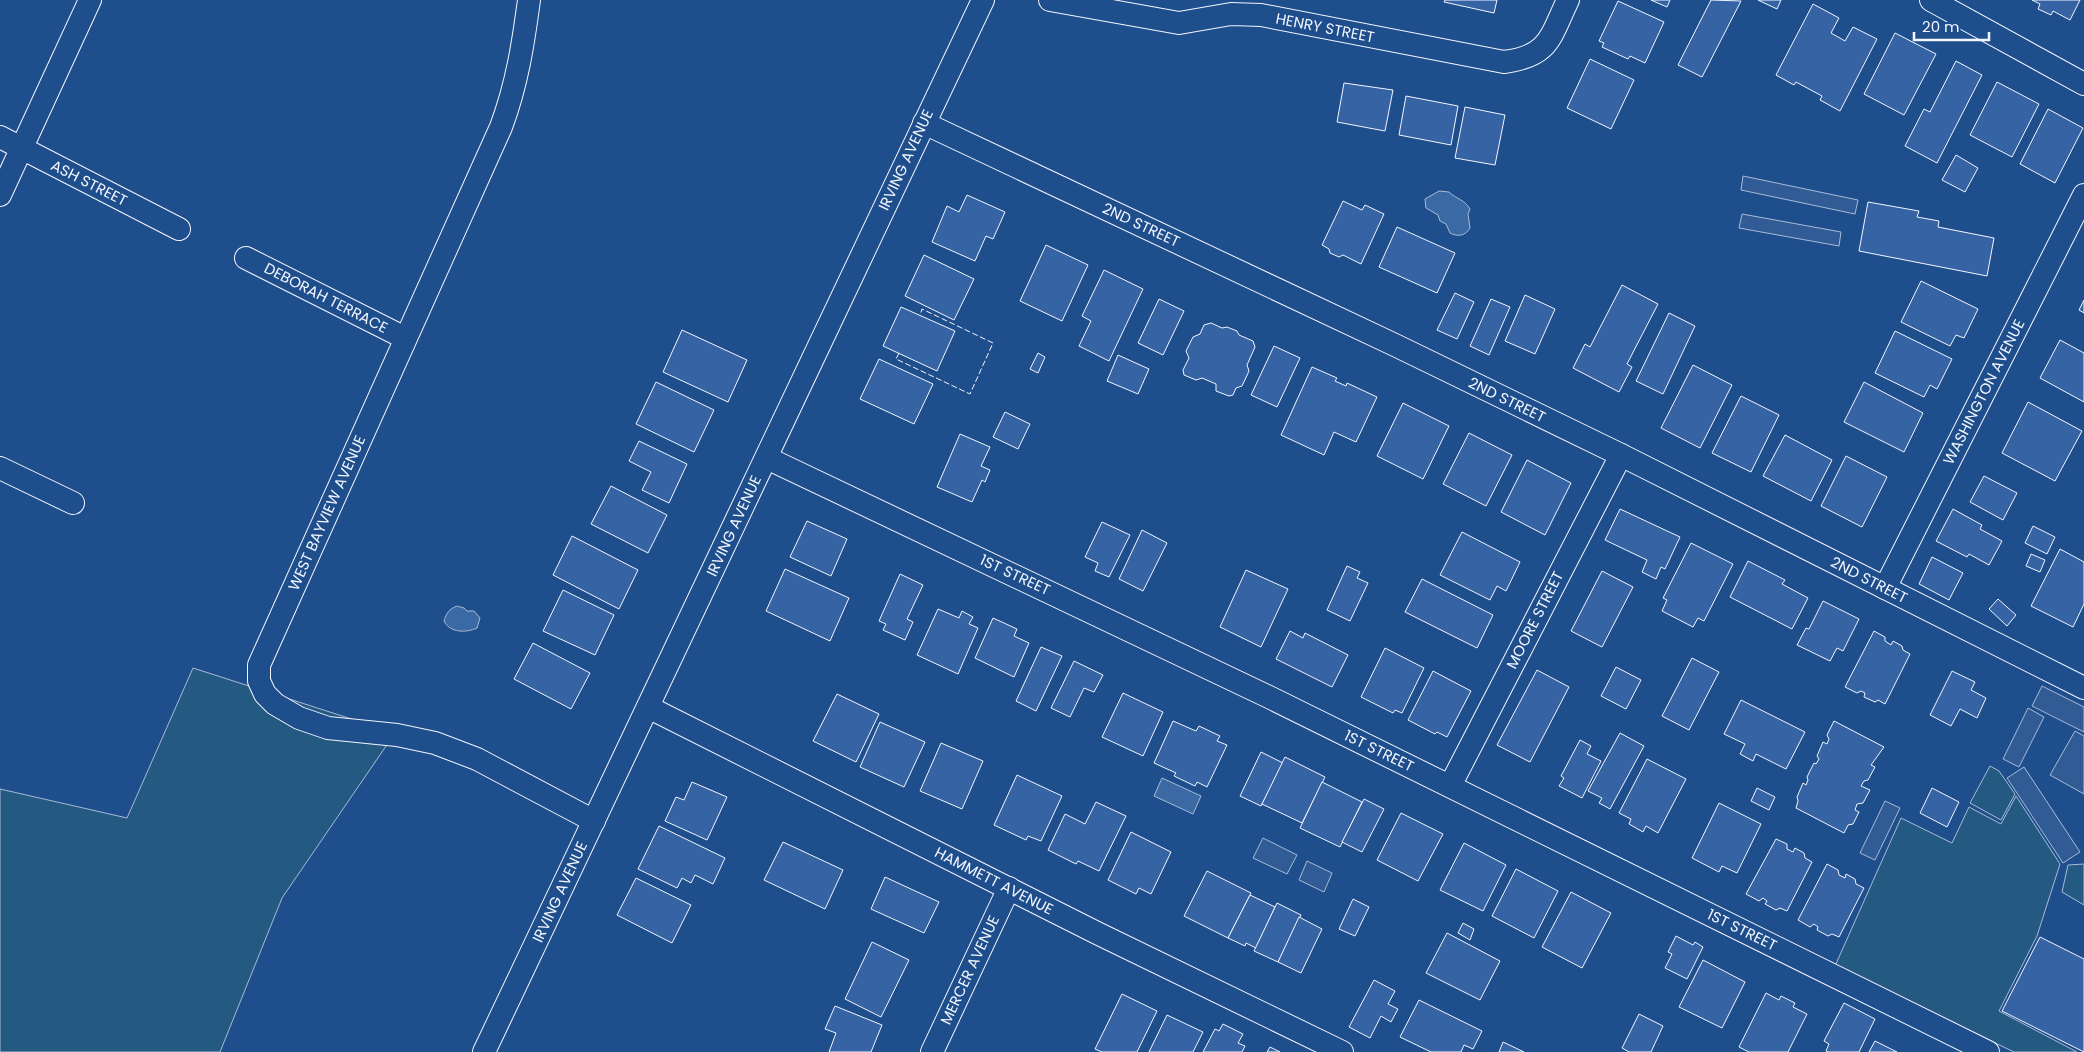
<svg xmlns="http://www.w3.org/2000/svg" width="2084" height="1052" viewBox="0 0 2084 1052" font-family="Poppins,sans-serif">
<rect width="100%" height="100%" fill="#1f4e8c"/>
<g fill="#245a82" stroke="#a8bbd7">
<polygon points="193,668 395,733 282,898 220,1052 0,1052 0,789 127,818"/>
<polygon points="1990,766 1999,771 2015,794 2001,820 1970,803"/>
<polygon points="2016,796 2060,864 2037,936 1999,1011 2077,1052 2014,1052 1835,966 1901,818 1952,843 1969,807 2001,824"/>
<polygon points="2084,864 2084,905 2062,892 2068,865"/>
</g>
<g fill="#305b95" stroke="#a8bbd7">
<polygon points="1743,176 1858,200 1855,214 1741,190"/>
<polygon points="1742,214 1841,232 1839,246 1739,228"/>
<polygon points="2042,686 2084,707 2084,732 2032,706"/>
<polygon points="2028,708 2044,717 2019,767 2003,759"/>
<polygon points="2075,731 2084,736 2084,794 2050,775"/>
<polygon points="2024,767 2080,852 2063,863 2007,778"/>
<polygon points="1885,801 1900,808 1875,860 1860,853"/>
<polygon points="1263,838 1297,855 1287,874 1253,858"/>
<polygon points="1307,861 1332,873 1324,892 1299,880"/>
</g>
<g fill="#3b69a3" stroke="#a8bbd7">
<path d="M1439,191L1449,192C1456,199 1464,199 1470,209L1468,214L1470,228C1465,236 1458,237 1450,233L1446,224L1440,221L1438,215L1426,208L1425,199Z"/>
<path d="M457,606L464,608L467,611H474L480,618L477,628C466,633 450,633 444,621C446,614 449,609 457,606Z"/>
<polygon points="1162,778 1201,796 1193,814 1154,796"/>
</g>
<g fill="#3563a3" stroke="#f2f6ff">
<polygon points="1445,0 1497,0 1494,13 1444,2"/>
<polygon points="1651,0 1670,0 1667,7"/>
<polygon points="1711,0 1741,1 1702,77 1678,65"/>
<polygon points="1758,0 1781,0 1777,9"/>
<polygon points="2032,0 2080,0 2070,20 2053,11 2051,15 2038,9 2040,4"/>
<polygon points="1618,1 1664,22 1645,63 1630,56 1628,59 1602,47 1604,43 1599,41"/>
<polygon points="1813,4 1839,18 1831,33 1845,41 1853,27 1877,39 1840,111 1820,100 1822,96 1796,82 1794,85 1776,75"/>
<polygon points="1895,33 1936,54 1904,115 1864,94"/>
<polygon points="1590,59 1634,80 1611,129 1567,108"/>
<polygon points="1956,61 1982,75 1937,163 1905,146 1924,109 1930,112"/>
<polygon points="1997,82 2039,104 2012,157 1970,135"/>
<polygon points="1344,83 1393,90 1385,131 1337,122"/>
<polygon points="1406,96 1458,106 1451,145 1399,135"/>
<polygon points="1465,107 1505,115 1495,165 1455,158"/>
<polygon points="2048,109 2083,128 2055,183 2020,164"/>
<polygon points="1956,155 1978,168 1965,192 1942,180"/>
<polygon points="967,195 1005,212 993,239 986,236 975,261 932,242 947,206 959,212"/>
<polygon points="1343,201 1362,210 1365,205 1384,214 1361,264 1343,255 1339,257 1330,253 1329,249 1322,245"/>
<polygon points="1868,202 1919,211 1917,217 1939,221 1938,227 1994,238 1987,276 1859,251"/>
<polygon points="1397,227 1455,253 1437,293 1379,267"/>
<polygon points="1046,245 1088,265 1062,321 1020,301"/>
<polygon points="924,255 974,279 954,320 905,296"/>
<polygon points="1104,270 1143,289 1109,361 1079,346 1091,321 1082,316"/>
<polygon points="1921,281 1978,309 1964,338 1956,335 1950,346 1901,322"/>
<polygon points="1622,285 1658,304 1627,364 1632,367 1619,392 1573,368 1585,344 1590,347"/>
<polygon points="1455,293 1474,302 1457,339 1437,330"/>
<polygon points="1525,295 1555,309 1535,354 1505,341"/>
<polygon points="1159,299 1184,311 1163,355 1138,343"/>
<polygon points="1491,299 1510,307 1489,355 1470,346"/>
<polygon points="2084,300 2084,313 2079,310"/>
<polygon points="901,307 955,331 937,371 883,346"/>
<polygon points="1669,313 1695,326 1663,394 1636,381"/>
<polygon points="1211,323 1222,328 1227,327 1237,331 1239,335 1253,341 1255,347 1247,365 1249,371 1242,386 1236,388 1233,395 1229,396 1216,391 1216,384 1202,378 1196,380 1184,375 1183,370 1189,358 1186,351 1193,337 1200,334 1204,325"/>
<polygon points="682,330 747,360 728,402 663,372"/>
<polygon points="1895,331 1952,359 1937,389 1930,385 1924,397 1875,373"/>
<polygon points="2060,340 2084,353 2084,402 2040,378"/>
<polygon points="1274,346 1300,358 1277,407 1251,395"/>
<polygon points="1038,353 1045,357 1038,373 1030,369"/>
<polygon points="1118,355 1149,369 1138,394 1107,381"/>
<polygon points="879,359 933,384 914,424 860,399"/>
<polygon points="1693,365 1732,385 1700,448 1661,428"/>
<polygon points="1312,367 1337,378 1335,381 1346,386 1347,383 1377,397 1356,442 1334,432 1324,455 1281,435"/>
<polygon points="656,382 714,410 694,452 636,424"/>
<polygon points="1864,382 1923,413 1904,452 1844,422"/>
<polygon points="1741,396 1779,415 1751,472 1712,453"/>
<polygon points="2028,402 2082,431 2055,481 2002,453"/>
<polygon points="1403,403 1449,426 1423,479 1377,456"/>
<polygon points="1005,412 1030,424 1018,449 993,437"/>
<polygon points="1469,433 1512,455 1486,506 1443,484"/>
<polygon points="960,434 990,447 981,466 990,470 985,482 982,480 972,502 937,487"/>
<polygon points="1785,435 1832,460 1811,501 1763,476"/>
<polygon points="639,441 687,464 669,503 642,490 651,472 629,461"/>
<polygon points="1846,456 1887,477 1862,527 1821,506"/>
<polygon points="1527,460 1571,483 1545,535 1501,512"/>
<polygon points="1984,476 2017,493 2003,520 1970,502"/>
<polygon points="611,486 667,515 648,553 591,524"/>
<polygon points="1620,509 1680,537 1665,569 1661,567 1656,579 1642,572 1647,560 1605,540"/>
<polygon points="1953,509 1982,525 1980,529 2002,541 1989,565 1969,554 1967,557 1936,541"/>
<polygon points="807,521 847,539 831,576 790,557"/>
<polygon points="1102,522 1130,535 1109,577 1095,571 1098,563 1085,557"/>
<polygon points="2033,526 2055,537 2047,554 2025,543"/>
<polygon points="1142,530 1167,543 1143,591 1119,579"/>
<polygon points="1462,532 1520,562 1506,591 1497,586 1490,600 1440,575"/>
<polygon points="572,536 638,570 619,609 553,575"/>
<polygon points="1691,543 1733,564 1704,621 1698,618 1693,627 1662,611 1667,600 1663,598"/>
<polygon points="2060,549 2084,562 2084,604 2073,627 2031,606"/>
<polygon points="2031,554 2045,560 2040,572 2026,566"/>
<polygon points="1932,557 1963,573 1949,600 1919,584"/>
<polygon points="1748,561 1785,580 1782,584 1808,598 1792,629 1730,597"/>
<polygon points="1347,566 1360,572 1357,578 1368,583 1350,621 1327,610"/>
<polygon points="785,569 849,598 830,641 766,611"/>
<polygon points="1246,570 1288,589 1261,647 1220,627"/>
<polygon points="1602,571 1633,587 1602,647 1571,631"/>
<polygon points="900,574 923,585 907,619 913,622 905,640 883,630 886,624 879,621"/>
<polygon points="1422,579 1493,615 1477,648 1405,612"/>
<polygon points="563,590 614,615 595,655 543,631"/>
<polygon points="1998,599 2016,615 2007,626 1989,609"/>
<polygon points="1823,601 1859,619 1843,651 1837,648 1830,661 1797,645 1806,628 1809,629"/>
<polygon points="938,609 959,618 962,611 973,617 969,624 978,628 958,674 917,655"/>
<polygon points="993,618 1017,629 1014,636 1029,643 1014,677 975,658"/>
<polygon points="1290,631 1303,638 1305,633 1348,655 1332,687 1276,659"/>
<polygon points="1874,631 1885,637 1885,641 1891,645 1893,641 1902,646 1903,650 1910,654 1885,704 1878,700 1875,702 1864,697 1865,693 1861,691 1857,693 1845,687"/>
<polygon points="533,643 590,673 571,709 514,679"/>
<polygon points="1041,647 1062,656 1036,711 1016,701"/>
<polygon points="1385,648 1424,668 1402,713 1395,710 1393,713 1361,697"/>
<polygon points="1692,658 1719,672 1689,730 1662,716"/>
<polygon points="1074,661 1103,675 1094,692 1084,688 1070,717 1051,708"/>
<polygon points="1616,667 1641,680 1626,709 1601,696"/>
<polygon points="1537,670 1569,687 1530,762 1497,745"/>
<polygon points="1433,671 1471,691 1447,737 1437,732 1435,734 1408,720"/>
<polygon points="1952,671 1975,682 1971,690 1986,698 1977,718 1960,709 1951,726 1930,715"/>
<polygon points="1123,693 1163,712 1143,756 1102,737"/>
<polygon points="837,694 879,714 856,762 813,741"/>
<polygon points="1741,700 1805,732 1786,769 1756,754 1753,761 1740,754 1745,744 1724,734"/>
<polygon points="1173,721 1196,731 1199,726 1220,736 1217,741 1227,745 1207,787 1197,782 1195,786 1174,776 1176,773 1154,763"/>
<polygon points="1834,721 1884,747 1871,765 1875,767 1868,780 1864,781 1861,786 1870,790 1863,803 1857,804 1855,810 1859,812 1853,824 1848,825 1844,833 1796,808 1798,801 1797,797 1803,783 1806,785 1808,780 1807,777 1814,763 1816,764 1819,759 1817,756 1823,742 1827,744 1829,739 1827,735"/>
<polygon points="880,722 925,742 904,787 860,767"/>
<polygon points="1620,733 1644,746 1610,809 1599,803 1602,798 1588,791"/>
<polygon points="1580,740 1591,746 1587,754 1601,761 1582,798 1559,786 1564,778 1561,776"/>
<polygon points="941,743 983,761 962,809 920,791"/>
<polygon points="1261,752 1283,763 1261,806 1240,796"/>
<polygon points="1285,757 1325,777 1302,823 1262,804"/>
<polygon points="1647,759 1686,779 1658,833 1646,826 1643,832 1629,824 1631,819 1619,813"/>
<polygon points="1017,775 1062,796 1041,841 1028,836 1026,840 994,825"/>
<polygon points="692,782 727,797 707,840 665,821 676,797 684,800"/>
<polygon points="1322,782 1362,802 1340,847 1300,828"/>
<polygon points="1757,788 1775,797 1769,810 1751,801"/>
<polygon points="1932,788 1959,802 1947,827 1920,813"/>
<polygon points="1364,799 1384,809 1362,852 1342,842"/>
<polygon points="1096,802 1126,816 1099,871 1078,861 1076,864 1048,850 1065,814 1085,824"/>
<polygon points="1719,803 1761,824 1737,873 1722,866 1719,872 1692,858"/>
<polygon points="1401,813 1443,834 1418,881 1377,860"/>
<polygon points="659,826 725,858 713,884 695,875 691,883 682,878 677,888 638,869"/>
<polygon points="1131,832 1171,852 1151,894 1139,888 1136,894 1108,880"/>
<polygon points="1776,839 1787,844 1787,849 1793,852 1795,848 1804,853 1805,858 1812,862 1787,911 1780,908 1776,910 1765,904 1767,901 1763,898 1759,901 1746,894"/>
<polygon points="783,842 843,870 825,909 764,880"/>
<polygon points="1464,843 1506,865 1483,911 1440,890"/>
<polygon points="1827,864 1838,870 1839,875 1845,878 1846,874 1855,879 1856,884 1864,888 1839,937 1832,934 1828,936 1817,930 1818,927 1814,924 1810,927 1798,920"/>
<polygon points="1516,869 1558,891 1534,938 1492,916"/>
<polygon points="1207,871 1251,893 1228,938 1184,916"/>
<polygon points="885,877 939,902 924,933 871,909"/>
<polygon points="636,878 691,905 672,943 617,915"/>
<polygon points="1571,892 1611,913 1582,968 1542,947"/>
<polygon points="1250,895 1275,907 1256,948 1246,943 1245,946 1228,938"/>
<polygon points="1353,899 1369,907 1355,936 1339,929"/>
<polygon points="1277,903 1301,915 1278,962 1254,951"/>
<polygon points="1299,917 1322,929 1301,973 1278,962"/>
<polygon points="1463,923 1474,929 1470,940 1458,933"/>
<polygon points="1447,933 1500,961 1480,1000 1426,973"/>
<polygon points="1676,936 1693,945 1695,942 1703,947 1687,979 1665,968 1672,954 1668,952"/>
<polygon points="2040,937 2084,959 2084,1052 2002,1011"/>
<polygon points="872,942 909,960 881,1017 845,999"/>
<polygon points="1703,960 1745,982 1722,1028 1679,1007"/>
<polygon points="1374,980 1395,991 1388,1004 1398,1009 1391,1022 1381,1016 1370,1038 1349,1027"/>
<polygon points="1766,993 1779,1000 1781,996 1795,1003 1793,1007 1807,1014 1788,1052 1749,1052 1739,1047"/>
<polygon points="1122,994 1157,1011 1137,1052 1102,1052 1095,1049"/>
<polygon points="1419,1000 1482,1031 1473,1049 1464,1045 1461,1052 1431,1052 1400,1037"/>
<polygon points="1844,1003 1875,1019 1859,1052 1828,1052 1826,1051 1829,1044 1824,1041"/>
<polygon points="835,1006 882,1025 871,1052 829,1052 836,1033 825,1029"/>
<polygon points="1639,1014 1663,1026 1651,1052 1629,1052 1622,1048"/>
<polygon points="1167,1015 1203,1032 1193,1052 1149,1052"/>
<polygon points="1223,1024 1243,1034 1238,1043 1245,1046 1242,1052 1203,1052 1215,1029 1219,1031"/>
<polygon points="1875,1041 1897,1052 1869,1052"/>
<polygon points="1503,1042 1524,1052 1499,1052"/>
<polygon points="1270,1047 1280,1052 1267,1052"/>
</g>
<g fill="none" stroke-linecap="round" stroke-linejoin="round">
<defs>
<g id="street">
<path d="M529,0C523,45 517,84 501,127L259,665V681L265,694L275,704L299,718L328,728L397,735L435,743L477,759L594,821"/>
<path d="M1050,0L1179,23L1231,14L1261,15L1504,62C1550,56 1550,37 1568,0"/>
<polyline points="1931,0 2084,84"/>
<polyline points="924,123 1397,346 1621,455 2084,688"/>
<polyline points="0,137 179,229"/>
<polyline points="0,195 90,0"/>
<polyline points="246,258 405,338"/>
<polyline points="767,458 1269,697 1988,1052"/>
<polyline points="0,468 73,503"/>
<polyline points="1885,588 2084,195"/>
<polyline points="648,707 1099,934 1342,1052"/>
<polyline points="1450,786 1621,455"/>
<polyline points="484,1052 983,0"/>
<polyline points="932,1052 1009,888"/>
</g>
</defs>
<use href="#street" stroke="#f2f6ff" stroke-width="24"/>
<use href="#street" stroke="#1f4e8c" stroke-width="22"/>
<polyline stroke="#f2f6ff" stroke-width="1" stroke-dasharray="6 2.5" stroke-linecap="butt" points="899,353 896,359 970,394 993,343 922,309 920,315"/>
</g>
<g text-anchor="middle" stroke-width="4" stroke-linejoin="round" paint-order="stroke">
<g font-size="15" fill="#f2f6ff" stroke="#1f4e8c">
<text transform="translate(1325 28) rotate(11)" y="5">HENRY STREET</text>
<text transform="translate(906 160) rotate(-65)" y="5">IRVING AVENUE</text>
<text transform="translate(89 183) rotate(27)" y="5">ASH STREET</text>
<text transform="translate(1141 225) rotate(25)" y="5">2ND STREET</text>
<text transform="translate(326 298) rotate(27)" y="5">DEBORAH TERRACE</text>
<text transform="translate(1984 392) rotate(-63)" y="5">WASHINGTON AVENUE</text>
<text transform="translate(1507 400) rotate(26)" y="5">2ND STREET</text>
<text transform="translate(327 513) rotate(-66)" y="5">WEST BAYVIEW AVENUE</text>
<text transform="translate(734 526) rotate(-65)" y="5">IRVING AVENUE</text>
<text transform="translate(1015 575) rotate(25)" y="5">1ST STREET</text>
<text transform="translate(1869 580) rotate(27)" y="5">2ND STREET</text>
<text transform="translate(1535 620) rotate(-63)" y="5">MOORE STREET</text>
<text transform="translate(1379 751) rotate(26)" y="5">1ST STREET</text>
<text transform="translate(994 881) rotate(27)" y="5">HAMMETT AVENUE</text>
<text transform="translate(560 892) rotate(-65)" y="5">IRVING AVENUE</text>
<text transform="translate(1742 930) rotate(26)" y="5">1ST STREET</text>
<text transform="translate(970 970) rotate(-65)" y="5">MERCER AVENUE</text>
</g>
</g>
<path d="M1914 32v8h75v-8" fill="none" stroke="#f2f6ff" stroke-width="2.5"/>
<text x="1922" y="32" font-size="15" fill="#f2f6ff" stroke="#1f4e8c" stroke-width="4" paint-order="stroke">20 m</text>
</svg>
